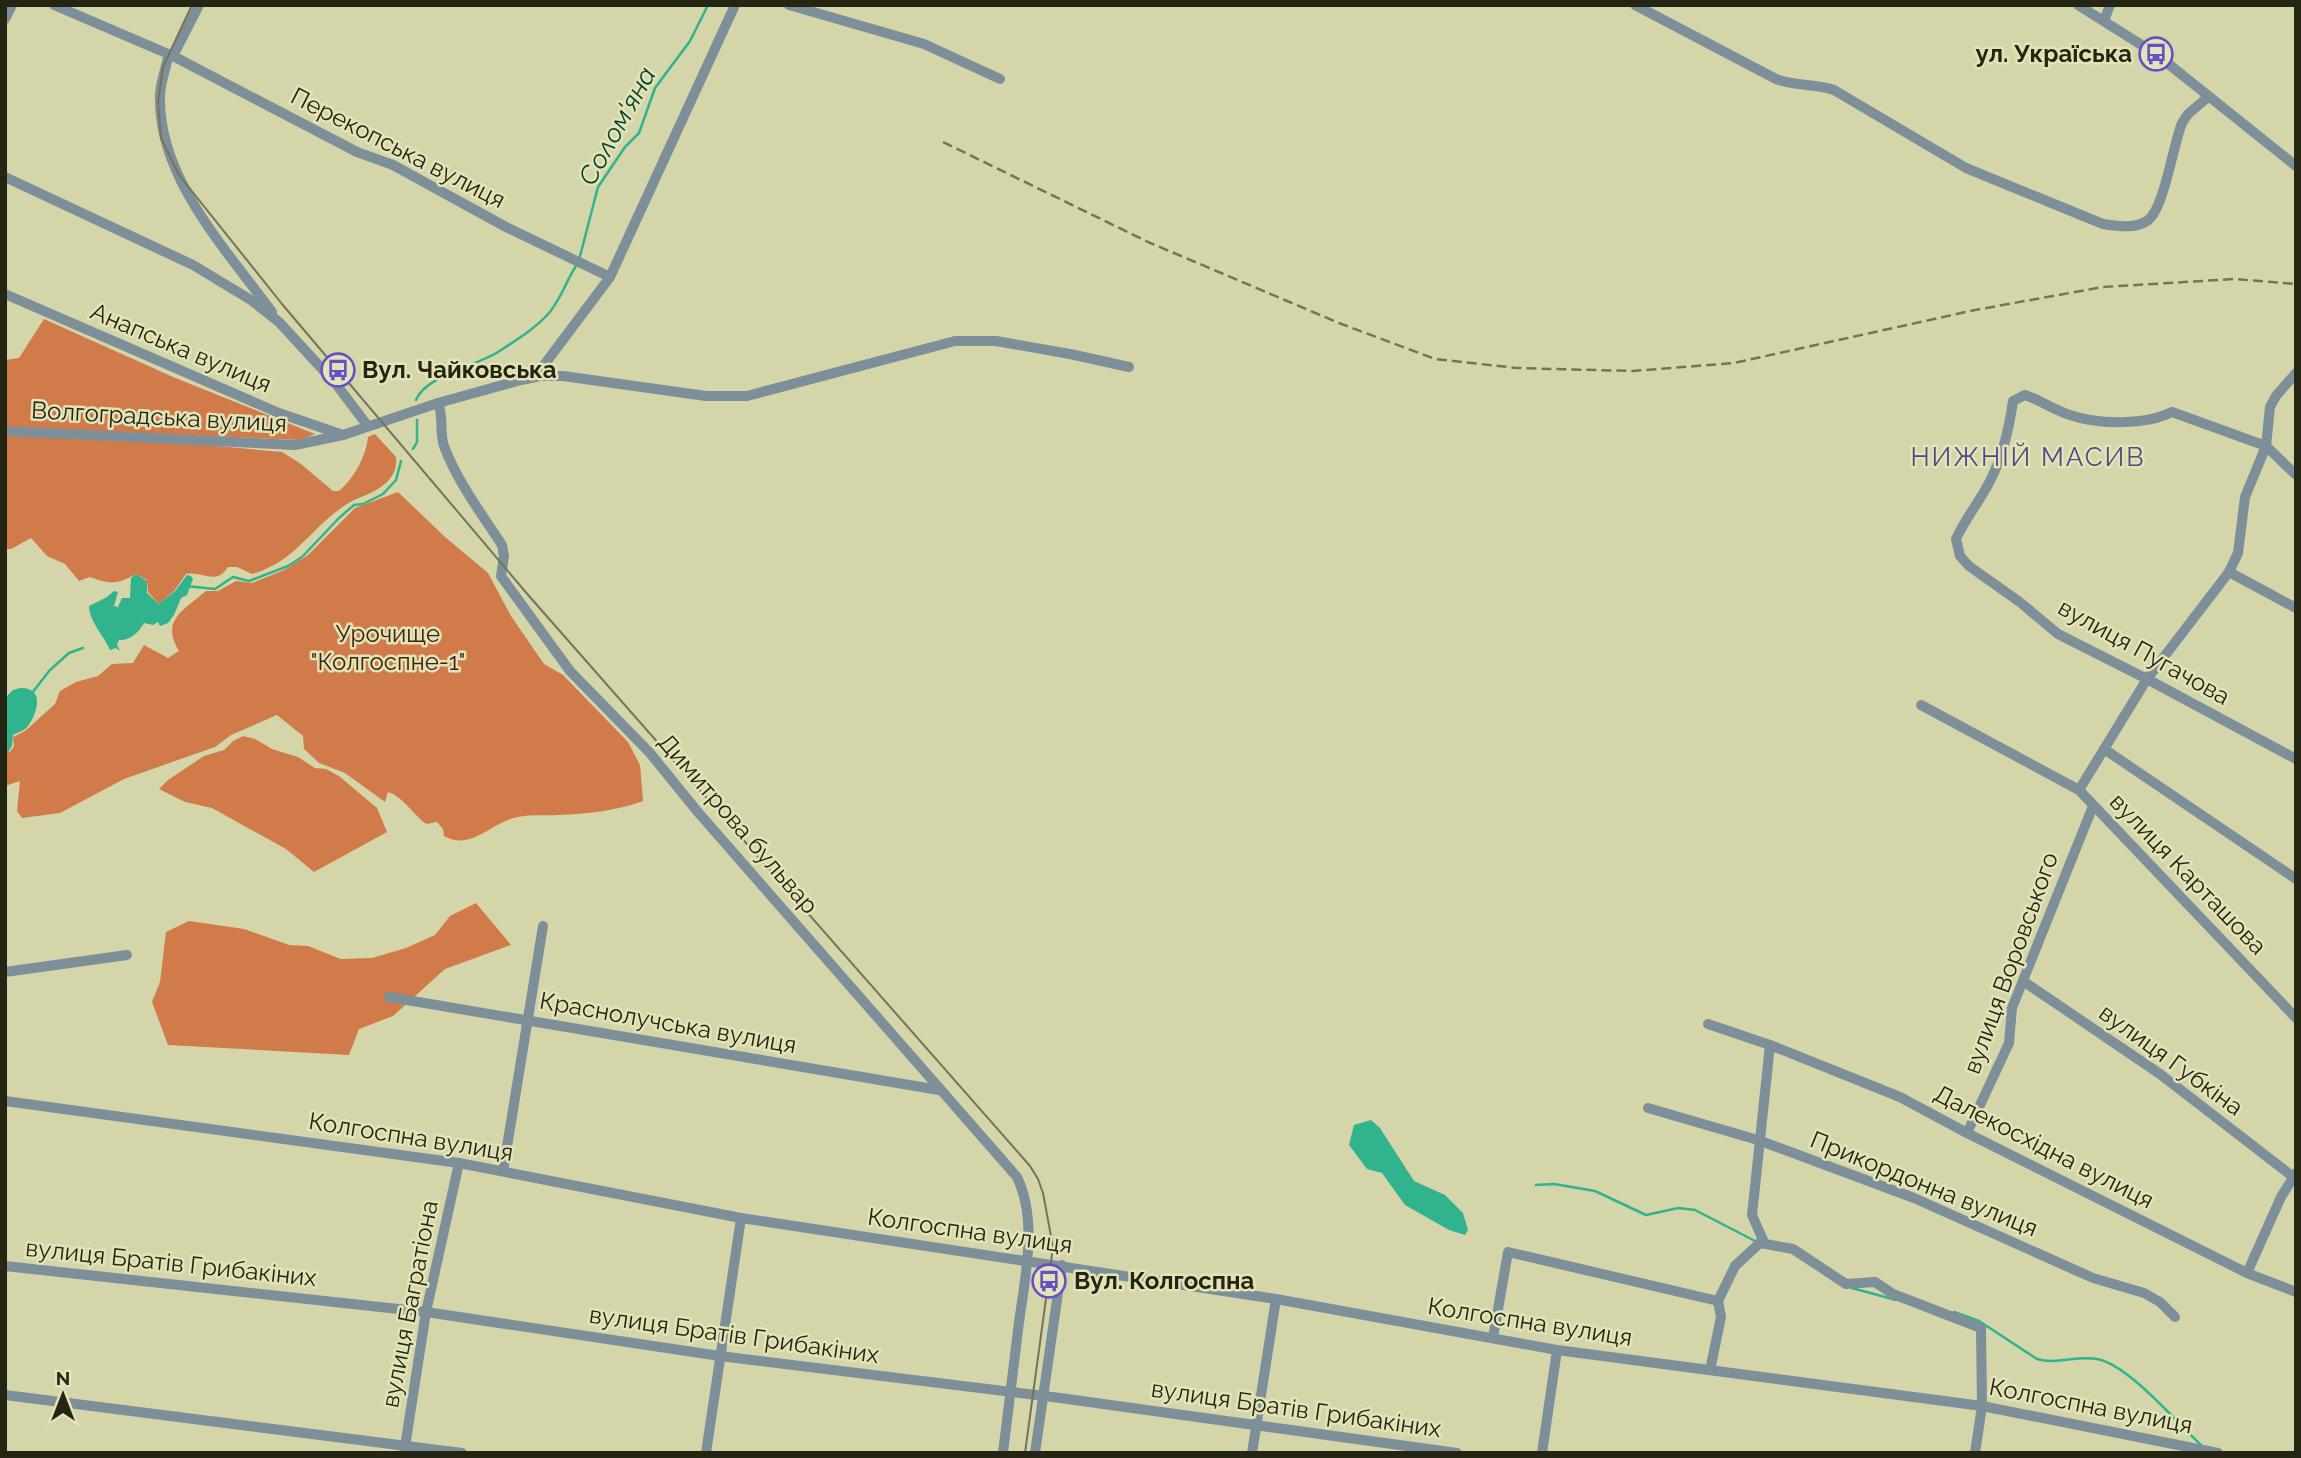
<svg xmlns="http://www.w3.org/2000/svg" width="2301" height="1458" viewBox="0 0 2301 1458" font-family="Raleway,sans-serif">
<rect width="100%" height="100%" fill="#d5d5aa"/>
<g fill="#d17b4b">
<polygon points="44,319 173,377 315,434 301,440 5,427 5,360 19,358"/>
<path d="M5,434L195,444L282,452L301,464L333,491H339C354,478 366,457 368,437L375,434L396,457C397,467 394,475 387,482C374,495 357,496 344,506C310,529 295,562 252,574L237,567H228C216,586 203,571 186,574L174,591L159,604L148,592L147,580L136,574C118,584 111,585 90,577L79,581L65,564L47,556L31,538L11,549H5Z"/>
<path d="M398,492L445,537L488,573L511,616L544,664L563,675L628,742L640,765L643,801C616,811 586,814 558,815C544,816 527,814 514,818C490,824 470,851 444,836L443,829L437,822L426,824C413,814 402,796 388,792L385,802L345,773L319,763L304,749L303,736L277,715L231,735L215,747L124,779L60,813L22,818L17,811L20,781L5,786V749L10,752L14,746L13,737L25,731L55,704L60,691L76,682L98,676L112,664L133,663L144,645L168,658L179,651C160,620 184,610 206,591H218L236,581L252,583L284,570L308,555L355,508Z"/>
<polygon points="243,736 255,739 272,749 298,757 315,768 326,769 339,776 377,808 387,832 314,872 286,849 212,808 185,802 159,789 168,780 204,756 224,750 233,741"/>
<polygon points="476,903 511,945 445,969 393,1016 359,1029 349,1055 168,1045 152,1002 160,982 166,932 189,921 244,929 289,945 308,946 341,959 372,958 406,948 435,935 450,916"/>
</g>
<g fill="#31b38d">
<path d="M136,574L147,581V593L159,604L175,591L187,575L191,576L193,579L187,595L181,598L174,615L168,623L160,626L158,622L153,625L144,623C139,632 130,641 119,640L117,645L120,651L116,648L110,650C104,636 89,621 89,606L107,597L114,591L118,592L114,606L118,607L122,598H130L131,578Z"/>
<path d="M20,688C46,687 37,714 28,726C25,731 18,732 13,735L12,746L8,752L5,742V698L13,690Z"/>
<polygon points="1371,1120 1380,1128 1414,1181 1445,1195 1463,1213 1468,1230 1465,1235 1449,1230 1405,1205 1382,1173 1367,1169 1349,1145 1354,1125"/>
</g>
<g fill="none" stroke-linecap="round" stroke-linejoin="round">
<g stroke="#31b38d" stroke-width="2.5">
<polyline points="579,260 598,187 625,147 639,133 655,88 690,41 708,5"/>
<path d="M416,400C425,376 476,366 498,352C515,341 536,328 549,313C561,299 566,281 576,266"/>
<polyline points="413,449 417,442 417,420"/>
<polyline points="186,586 215,589 233,577 249,581 288,566 302,557 339,518 354,505 363,504 383,494 396,480 401,461"/>
<polyline points="32,693 50,670 69,653 83,648"/>
<polyline points="1536,1185 1554,1184 1595,1191 1646,1215 1678,1208 1695,1210 1757,1242"/>
<polyline points="1852,1288 1896,1300"/>
<path d="M1954,1312L1979,1321L2037,1359C2057,1365 2076,1355 2097,1359C2129,1365 2177,1423 2202,1446"/>
</g>
<g stroke="#7d9099" stroke-width="10">
<polyline points="54,5 173,56 357,152 393,165 506,227 610,277 535,377"/>
<polyline points="789,5 924,44 1000,79"/>
<path d="M1635,5L1776,79C1798,87 1814,83 1834,90L1966,168L2103,224C2117,226 2135,229 2147,221C2164,210 2173,145 2182,123L2188,114L2208,97"/>
<polyline points="2078,5 2156,54 2296,166"/>
<polyline points="5,19 12,5"/>
<polyline points="2104,21 2110,5"/>
<path d="M169,54C166,68 160,83 160,96C158,178 226,249 272,312"/>
<polyline points="173,56 199,5"/>
<polyline points="5,177 193,265 251,300 279,322 336,384 367,425"/>
<polyline points="610,277 735,5"/>
<polyline points="5,294 279,413 343,435"/>
<path d="M438,403C444,417 439,431 444,446C457,481 481,513 502,545L504,556L501,576L570,671L650,753L697,811L1017,1177C1039,1223 1024,1281 1018,1330C1013,1371 1008,1412 1003,1453"/>
<polyline points="5,431 295,445 343,435 438,403 521,380 540,376 563,376 706,396 747,396 955,341 996,341 1070,354 1129,367"/>
<path d="M2296,475L2266,446L2172,412C2146,425 2098,425 2070,415C2054,410 2040,400 2025,395L2013,401C2009,429 2003,456 1990,481C1980,501 1965,519 1956,539L1960,556L1969,566L2021,603L2058,634L2147,679L2296,759"/>
<polyline points="2229,572 2296,608"/>
<polyline points="1921,705 2079,790 2296,1018"/>
<polyline points="2104,749 2296,879"/>
<polyline points="2079,790 2147,679 2229,572 2238,553 2245,497 2266,446 2270,407 2276,396 2296,373"/>
<polyline points="5,972 127,955"/>
<polyline points="2023,981 2160,1074 2292,1176"/>
<polyline points="389,997 939,1090"/>
<polyline points="1708,1024 1770,1045 1900,1097 1967,1133 2247,1273 2296,1292"/>
<polyline points="5,1101 459,1163 741,1218 1276,1299 1557,1350 1982,1406 2218,1453"/>
<polyline points="1648,1108 1758,1140 1914,1198 2093,1278 2144,1293 2160,1302 2175,1317"/>
<polyline points="1967,1133 2009,1043 2012,1008 2093,806"/>
<polyline points="503,1171 543,926"/>
<polyline points="1760,1243 1793,1249 1846,1284 1875,1282 1893,1294 1981,1328 1982,1406 1975,1453"/>
<polyline points="5,1266 426,1312 720,1356 1060,1398 1457,1453"/>
<polyline points="2247,1273 2281,1197 2296,1173"/>
<polyline points="1718,1301 1735,1266 1763,1240 1752,1215 1770,1045"/>
<polyline points="1493,1338 1508,1252 1718,1301"/>
<polyline points="1710,1370 1721,1317 1718,1301"/>
<polyline points="5,1395 462,1453"/>
<polyline points="404,1453 426,1312 459,1163"/>
<polyline points="706,1453 741,1218"/>
<polyline points="1035,1453 1062,1265"/>
<polyline points="1252,1453 1276,1299"/>
<polyline points="1542,1453 1557,1350"/>
</g>
<polyline stroke="#747458" stroke-width="2" points="192,5 163,67 158,102 161,138 179,175 282,304 529,596 1030,1166 1038,1179 1043,1193 1053,1247 1025,1453"/>
<polyline stroke="#747458" stroke-width="2.5" stroke-dasharray="10 5" stroke-linecap="butt" points="943,142 1148,242 1339,323 1435,359 1517,368 1633,371 1734,363 1975,310 2103,287 2234,279 2296,284"/>
</g>
<defs>
<symbol id="bus-ring" viewBox="-11 -11 22 22"><circle r="9.5" fill="#e2e3b6" stroke="#684ec7" stroke-width="1.5"/><path d="M-5-6H5V4H4V6H2V4H-2V6H-4V4H-5ZM-3.5-4V0h7V-4ZM-3.5 1.2v1.5H-2V1.2ZM2 1.2v1.5H3.5V1.2Z" fill="#684ec7"/></symbol>
</defs>
<g fill-rule="evenodd">
<use href="#bus-ring" x="2137" y="35" width="38" height="38"/>
<use href="#bus-ring" x="319" y="351" width="38" height="38"/>
<use href="#bus-ring" x="1030" y="1262" width="38" height="38"/>
</g>
<g text-anchor="middle" stroke-width="5" stroke-linejoin="round" paint-order="stroke">
<g font-size="24" font-weight="bold" fill="#252514" stroke="#e2e3b6" text-anchor="start">
<text x="2132" y="62" text-anchor="end">ул. Україська</text>
<text x="362" y="378">Вул. Чайковська</text>
<text x="1074" y="1289">Вул. Колгоспна</text>
</g>
<g font-size="24" fill="#252514" stroke="#e2e3b6">
<text transform="translate(398 148) rotate(27)" y="8">Перекопська вулиця</text>
<text transform="translate(181 348) rotate(23)" y="8">Анапська вулиця</text>
<text transform="translate(159 417) rotate(3)" y="8">Волгоградська вулиця</text>
<text transform="translate(2144 652) rotate(29)" y="8">вулиця Пугачова</text>
<text transform="translate(738 824) rotate(49)" y="8">Димитрова бульвар</text>
<text transform="translate(2188 874) rotate(46)" y="8">вулиця Карташова</text>
<text transform="translate(2011 963) rotate(-70)" y="8">вулиця Воровського</text>
<text transform="translate(668 1023) rotate(10)" y="8">Краснолучська вулиця</text>
<text transform="translate(2171 1060) rotate(36)" y="8">вулиця Губкіна</text>
<text transform="translate(411 1137) rotate(9)" y="8">Колгоспна вулиця</text>
<text transform="translate(2044 1147) rotate(27)" y="8">Далекосхідна вулиця</text>
<text transform="translate(1924 1184) rotate(22)" y="8">Прикордонна вулиця</text>
<text transform="translate(970 1231) rotate(8)" y="8">Колгоспна вулиця</text>
<text transform="translate(171 1263) rotate(6)" y="8">вулиця Братів Грибакіних</text>
<text transform="translate(410 1304) rotate(-79)" y="8">вулиця Багратіона</text>
<text transform="translate(1530 1322) rotate(9)" y="8">Колгоспна вулиця</text>
<text transform="translate(734 1335) rotate(8)" y="8">вулиця Братів Грибакіних</text>
<text transform="translate(2091 1406) rotate(11)" y="8">Колгоспна вулиця</text>
<text transform="translate(1296 1409) rotate(8)" y="8">вулиця Братів Грибакіних</text>
</g>
<g font-size="24" fill="#44210c" stroke="#e2e3b6">
<text x="388" y="642">Урочище<tspan x="388" dy="28">"Колгоспне-1"</tspan></text>
</g>
<g font-size="26" font-style="italic" fill="#073f2f" stroke="#e2e3b6">
<text transform="translate(617 126) rotate(-61)" y="9">Солом'яна</text>
</g>
<g font-size="26" letter-spacing="2" fill="#514886" stroke="#e2e3b6">
<text x="2028" y="466">НИЖНІЙ МАСИВ</text>
</g>
</g>
<rect width="2301" height="1458" fill="none" stroke="#252514" stroke-width="14"/>
<g transform="translate(63 1395)" stroke="#e2e3b6" stroke-width="5" paint-order="stroke">
<path d="M0-5L12 26L0 18L-12 26Z" fill="#252514"/>
<text y="-10" font-size="19" font-weight="bold" text-anchor="middle" fill="#252514">N</text>
</g>
</svg>
